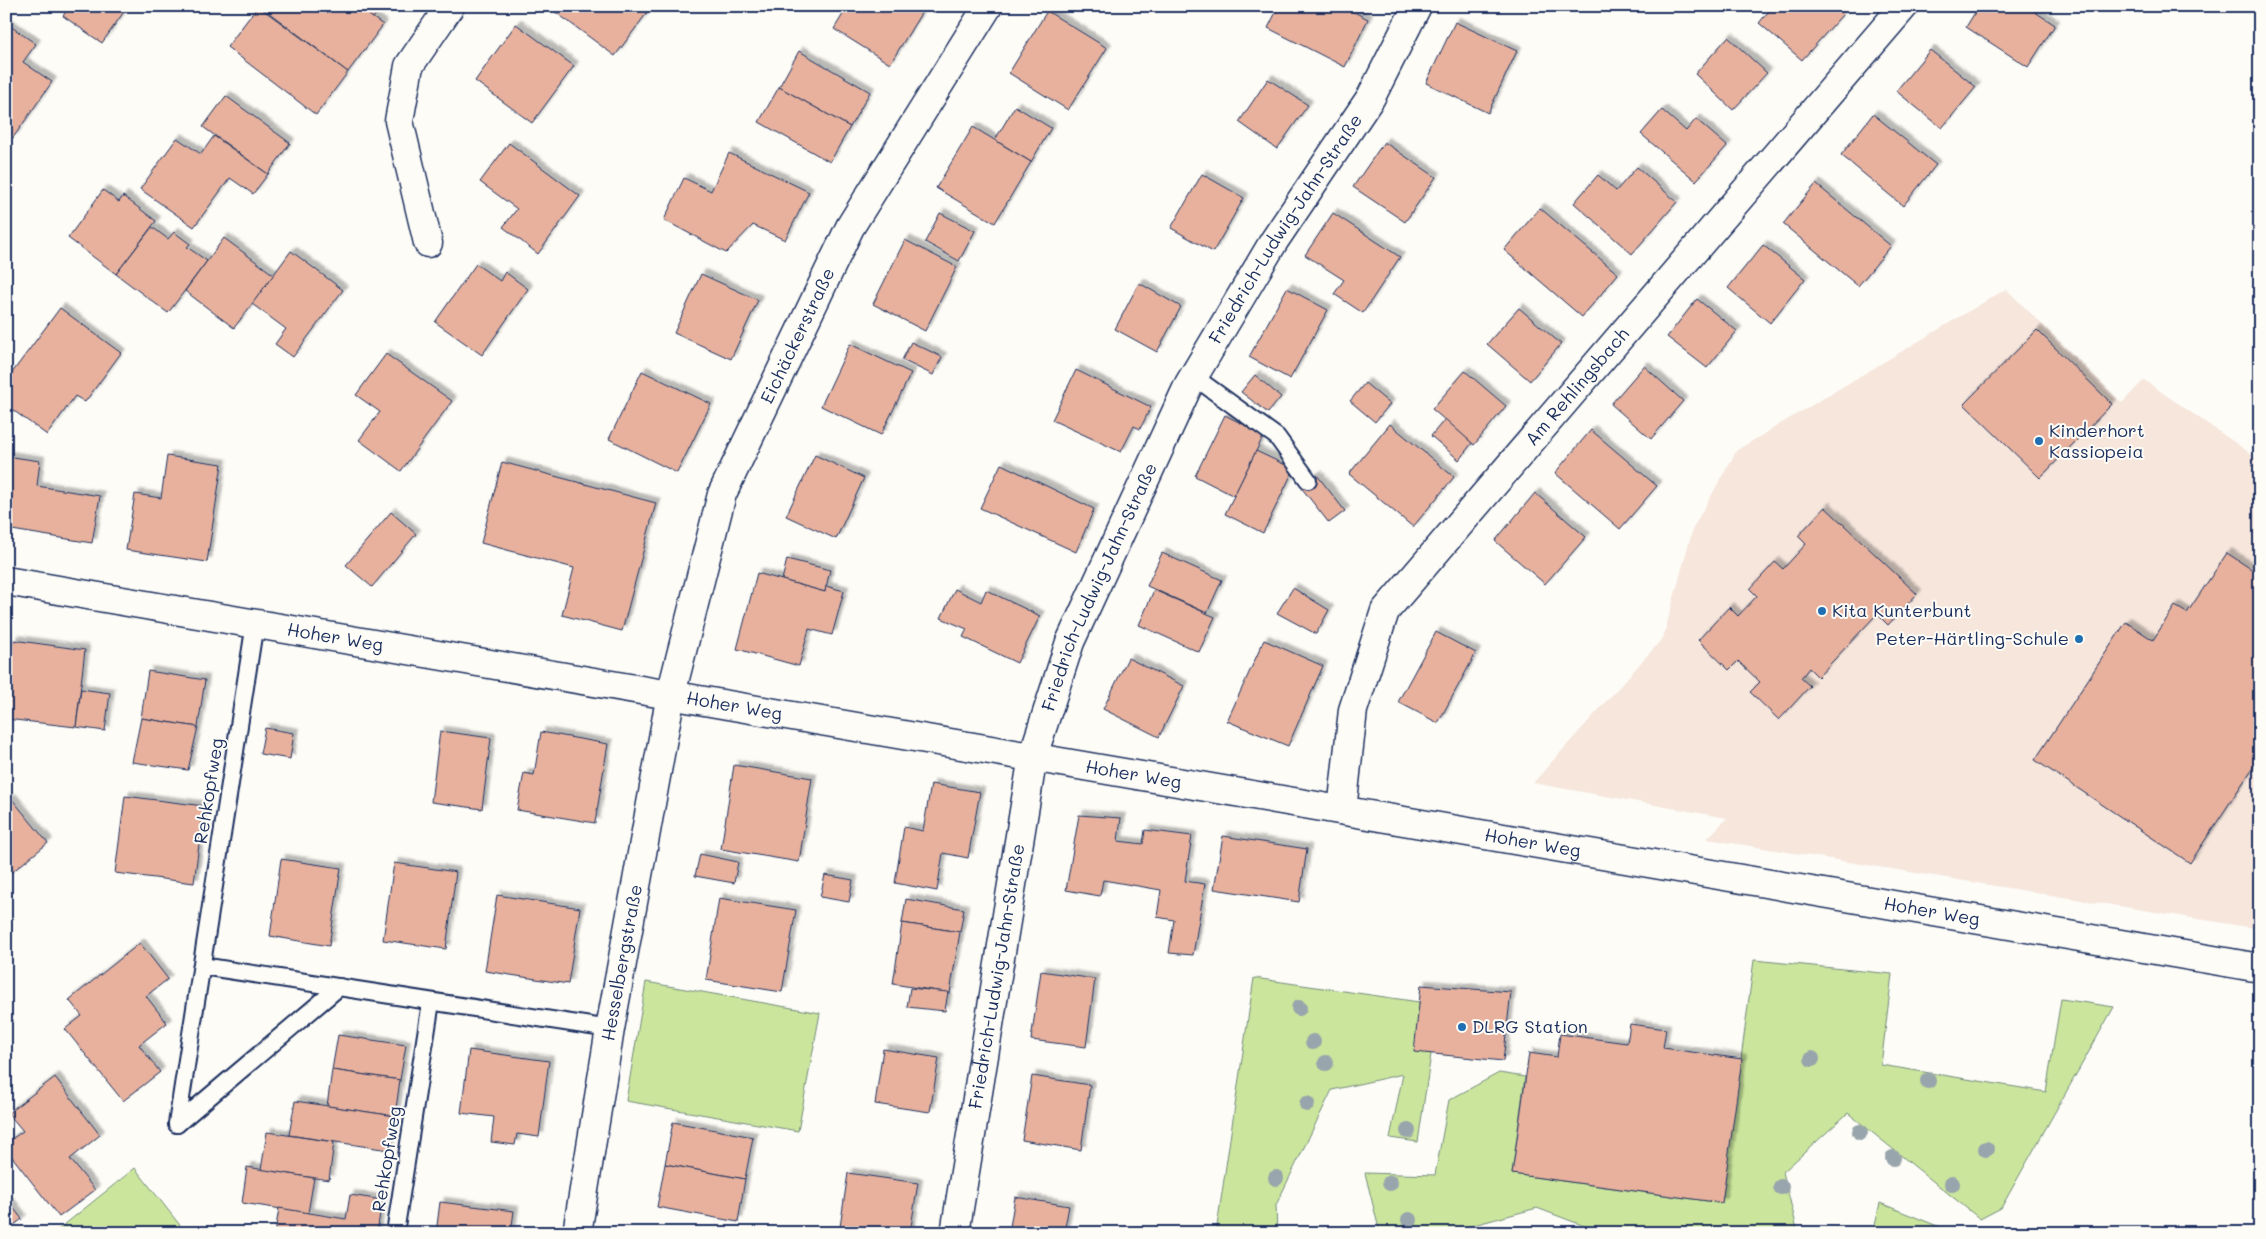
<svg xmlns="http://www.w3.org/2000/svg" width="2266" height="1239" viewBox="0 0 2266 1239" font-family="Mali,sans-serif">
<defs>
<filter id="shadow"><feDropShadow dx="4.5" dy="-4.5" stdDeviation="1" flood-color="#0004"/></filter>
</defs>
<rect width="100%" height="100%" fill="#fdfcf7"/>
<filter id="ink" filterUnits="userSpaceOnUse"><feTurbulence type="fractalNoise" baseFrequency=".02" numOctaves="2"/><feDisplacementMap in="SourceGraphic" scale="10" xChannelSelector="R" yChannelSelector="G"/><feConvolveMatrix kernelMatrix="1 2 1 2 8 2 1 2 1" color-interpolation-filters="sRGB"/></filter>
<g filter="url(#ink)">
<polygon fill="#f6e6dc" points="2006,289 2122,403 2144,380 2260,460 2260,929 1707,839 1727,818 1533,783 1663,638 1693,528 1737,450"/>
<g fill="#cbe69c" stroke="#738a7d">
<polygon points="1754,960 1892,974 1881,1065 2046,1092 2061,999 2114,1007 2001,1208 1980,1219 1848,1113 1783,1172 1798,1233 1603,1233 1537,1208 1444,1233 1380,1233 1365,1173 1435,1175 1449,1100 1499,1073 1525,1077 1512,1174 1722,1203"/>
<polygon points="1254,978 1419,1002 1431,1054 1418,1142 1390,1138 1403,1074 1332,1090 1276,1205 1277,1233 1216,1233"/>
<polygon points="646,982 820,1013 798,1131 626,1101"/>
<polygon points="135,1168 186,1233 54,1233"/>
<polygon points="1880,1203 1955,1233 1873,1233"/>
</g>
<g fill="#e7b19d" stroke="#1b2f5e" filter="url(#shadow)">
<polygon points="69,6 128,6 102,43 63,16"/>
<polygon points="258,6 348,72 316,115 227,47"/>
<polygon points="260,6 357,6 383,25 348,72"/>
<polygon points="357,6 382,6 373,18"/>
<polygon points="557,6 652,6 615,56 554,11"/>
<polygon points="848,6 923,6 925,7 890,64 834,29"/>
<polygon points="1279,6 1342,6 1368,19 1345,67 1268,28"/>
<polygon points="1773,6 1834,6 1843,14 1802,60 1759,23"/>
<polygon points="1979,6 2026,6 2055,25 2028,67 1966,27"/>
<polygon points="1047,11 1107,48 1068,110 1009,73"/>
<polygon points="1455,22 1517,51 1488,113 1426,83"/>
<polygon points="6,23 36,44 23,62 52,82 13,138 6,133"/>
<polygon points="516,24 574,66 532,123 475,81"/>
<polygon points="1728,37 1767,73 1733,110 1695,74"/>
<polygon points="1930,50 1976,87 1942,128 1896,91"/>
<polygon points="799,51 870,92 850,127 779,87"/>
<polygon points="1268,79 1308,105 1277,149 1239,122"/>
<polygon points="779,87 850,127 830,162 759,122"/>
<polygon points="226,96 290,143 268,174 203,127"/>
<polygon points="1015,106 1051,128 1031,162 995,140"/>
<polygon points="1662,110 1686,131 1696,119 1727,146 1696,181 1641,134"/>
<polygon points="1873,114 1936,165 1903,206 1841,155"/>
<polygon points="973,127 1031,162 995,223 936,188"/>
<polygon points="214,136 268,174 253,194 230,178 194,227 140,189 177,138 201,154"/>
<polygon points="1384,142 1436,177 1405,222 1353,187"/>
<polygon points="509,143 580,196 538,254 503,227 517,209 480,182"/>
<polygon points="729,153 809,192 785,240 753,225 726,253 664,220 684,178 711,191"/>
<polygon points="1637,167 1677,202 1632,254 1574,203 1598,175 1616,191"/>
<polygon points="1202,174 1244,198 1213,252 1171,228"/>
<polygon points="1816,184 1891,246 1858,286 1783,224"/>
<polygon points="103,190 119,202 123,196 156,221 116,274 68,238"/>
<polygon points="1540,208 1618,274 1582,317 1504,250"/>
<polygon points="940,213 975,231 959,261 925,242"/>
<polygon points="1333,213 1400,257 1363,313 1334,294 1344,280 1305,255"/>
<polygon points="152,227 168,239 174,232 190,244 187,247 207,261 168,313 116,274"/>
<polygon points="224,238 274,275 234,328 185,291"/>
<polygon points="905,240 957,267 925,331 873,304"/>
<polygon points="1763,245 1805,279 1770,323 1728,288"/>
<polygon points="291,251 343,290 293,357 275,344 286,329 252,304"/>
<polygon points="476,264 500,281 505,272 528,289 482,355 435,322"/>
<polygon points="701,274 758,300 731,359 674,333"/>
<polygon points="1139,283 1181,307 1157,352 1115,329"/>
<polygon points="1287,288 1328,310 1290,379 1249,357"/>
<polygon points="1697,299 1737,331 1707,368 1667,337"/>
<polygon points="60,308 121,353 85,402 75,396 47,435 6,405 6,381"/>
<polygon points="1519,308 1561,344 1530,381 1487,344"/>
<polygon points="2037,330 2112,404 2040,478 1964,404"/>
<polygon points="911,342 942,357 933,375 902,360"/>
<polygon points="850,344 911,373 881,435 821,406"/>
<polygon points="386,354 452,401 401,471 359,440 380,412 356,395"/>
<polygon points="1644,366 1683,401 1651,439 1611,404"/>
<polygon points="1076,370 1151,407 1140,429 1134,426 1121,452 1052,420"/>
<polygon points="642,371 711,404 677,473 609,439"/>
<polygon points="1465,371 1506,406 1474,445 1432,409"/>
<polygon points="1255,375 1281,397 1268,413 1241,392"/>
<polygon points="1365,383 1390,404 1375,422 1350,401"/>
<polygon points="1225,415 1264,435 1234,496 1195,476"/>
<polygon points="1445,419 1472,443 1459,460 1431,436"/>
<polygon points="1390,424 1454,477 1413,527 1349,474"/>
<polygon points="1591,430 1657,486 1620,529 1555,473"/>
<polygon points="1256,451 1294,469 1263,533 1225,514"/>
<polygon points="815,455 864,478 836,539 786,516"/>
<polygon points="6,456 40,461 37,486 100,496 92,543 6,529"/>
<polygon points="167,456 222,464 207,562 126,550 135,494 161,498"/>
<polygon points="502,462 656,503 622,631 562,615 574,568 481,543"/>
<polygon points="1001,464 1094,509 1076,552 980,508"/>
<polygon points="1317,475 1345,511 1329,523 1300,486"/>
<polygon points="1535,493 1586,537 1545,584 1495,541"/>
<polygon points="1825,507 1917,594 1888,625 1877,614 1818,677 1809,668 1801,678 1810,686 1779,720 1750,692 1760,682 1738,661 1729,670 1698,640 1729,607 1738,616 1757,596 1750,589 1775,562 1783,569 1806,544 1798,536"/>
<polygon points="391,512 416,534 372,587 346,565"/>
<polygon points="1162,553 1222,580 1207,613 1147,586"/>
<polygon points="2227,553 2260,575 2260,757 2190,863 2035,760 2126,622 2153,640 2175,606 2187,613"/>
<polygon points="787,559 830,570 825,592 782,580"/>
<polygon points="757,573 825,592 826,586 844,591 832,635 809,629 799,666 737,649"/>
<polygon points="1293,588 1329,610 1316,634 1277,613"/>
<polygon points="955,589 981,602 986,590 1040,616 1017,663 963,637 967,629 941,618"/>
<polygon points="1154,590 1215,617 1199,652 1139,625"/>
<polygon points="1436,632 1476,653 1438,723 1398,702"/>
<polygon points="13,640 85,650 76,727 6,719 6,695"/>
<polygon points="1264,640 1323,666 1288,746 1227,721"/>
<polygon points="1128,658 1184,686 1159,737 1103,709"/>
<polygon points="148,671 205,680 198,727 141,718"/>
<polygon points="81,689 110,693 105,731 76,727"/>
<polygon points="141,718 198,727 188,770 132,762"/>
<polygon points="265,728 294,733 290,759 260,754"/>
<polygon points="440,731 491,738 482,809 431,802"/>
<polygon points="541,732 608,744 595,823 517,810 524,773 534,775"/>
<polygon points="734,765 812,778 799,862 721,849"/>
<polygon points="931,784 980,792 968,858 943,853 937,891 895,883 904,827 923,831"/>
<polygon points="125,796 204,806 194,883 115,873"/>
<polygon points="11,798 48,843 6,877 6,802"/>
<polygon points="1079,815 1121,818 1118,841 1143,844 1145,830 1192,836 1185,881 1205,884 1193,955 1169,953 1174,920 1157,917 1161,890 1103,880 1100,896 1066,890"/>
<polygon points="1223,836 1307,849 1299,902 1214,889"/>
<polygon points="700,854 738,862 734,883 695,876"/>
<polygon points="281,859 341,868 329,946 270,936"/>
<polygon points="394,863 456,872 446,949 383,940"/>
<polygon points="825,875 853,880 849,902 820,897"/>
<polygon points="497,895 580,908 568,984 485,971"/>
<polygon points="719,898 796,910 782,992 706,980"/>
<polygon points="906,899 964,909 960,932 902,923"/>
<polygon points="902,923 960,932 950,993 893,984"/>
<polygon points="140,943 168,979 146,996 167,1023 139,1045 160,1072 123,1101 65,1029 82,1016 69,1000"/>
<polygon points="1041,971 1095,979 1086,1047 1031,1040"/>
<polygon points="1421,985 1511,992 1503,1061 1414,1052"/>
<polygon points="910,988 948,992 945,1011 907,1007"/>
<polygon points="1630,1024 1666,1029 1663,1048 1742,1059 1722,1203 1512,1174 1529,1053 1557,1057 1560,1034 1627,1043"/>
<polygon points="338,1035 406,1045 400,1080 332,1070"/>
<polygon points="883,1049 939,1058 930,1112 875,1104"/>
<polygon points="469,1050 549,1061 539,1137 517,1134 515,1145 491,1142 494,1117 461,1113"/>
<polygon points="332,1070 400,1080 395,1116 327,1106"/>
<polygon points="1032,1076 1090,1085 1081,1150 1022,1140"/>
<polygon points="55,1077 100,1135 70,1159 95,1190 59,1217 6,1149 6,1143 23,1131 8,1113"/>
<polygon points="295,1101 395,1116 389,1150 289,1135"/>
<polygon points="673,1122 753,1137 745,1179 665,1164"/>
<polygon points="267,1132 334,1142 329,1180 261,1170"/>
<polygon points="665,1164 745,1179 738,1222 657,1207"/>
<polygon points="247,1167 314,1178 308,1213 242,1203"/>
<polygon points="848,1173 918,1183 910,1233 882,1233 840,1227"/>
<polygon points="350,1195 382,1200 377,1233 275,1233 279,1208 346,1219"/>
<polygon points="1015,1197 1069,1206 1064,1233 1009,1233"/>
<polygon points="8,1201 22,1219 6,1231 6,1202"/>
<polygon points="440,1202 514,1211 511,1233 436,1233"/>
</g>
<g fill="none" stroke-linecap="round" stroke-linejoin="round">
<defs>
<g id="lane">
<polyline points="1193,376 1277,437 1308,480"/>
<polyline points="202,966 610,1029"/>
<polyline points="177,1124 255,623"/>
<polyline points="177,1124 339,987"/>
<polyline points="395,1233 431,1002"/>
</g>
<g id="street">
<polyline points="428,243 399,121 409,66 450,6"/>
<path id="s1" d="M6,581L2260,968"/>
<path id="s2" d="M1342,810L1353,710L1385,611L1904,6"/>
<path id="s3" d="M577,1233L610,1029L671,694L722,494L850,227L988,6"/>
<path id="s4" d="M955,1233L1033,756L1070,642L1189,384L1274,241L1371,97L1417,6"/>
</g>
</defs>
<use href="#lane" stroke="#1b2f5e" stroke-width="20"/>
<use href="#street" stroke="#1b2f5e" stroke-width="31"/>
<use href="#lane" stroke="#fdfcf7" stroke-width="16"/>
<use href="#street" stroke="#fdfcf7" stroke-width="28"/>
</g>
<g fill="#99a5ac">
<circle cx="1299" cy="1008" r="8"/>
<circle cx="1313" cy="1042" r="8"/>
<circle cx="1812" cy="1059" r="8"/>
<circle cx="1326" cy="1063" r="8"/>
<circle cx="1928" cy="1081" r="8"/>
<circle cx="1307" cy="1104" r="8"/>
<circle cx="1408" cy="1131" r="8"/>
<circle cx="1860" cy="1132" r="8"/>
<circle cx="1986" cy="1149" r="8"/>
<circle cx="1893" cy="1158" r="8"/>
<circle cx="1276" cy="1178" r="8"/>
<circle cx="1390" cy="1183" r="8"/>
<circle cx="1952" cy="1184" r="8"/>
<circle cx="1781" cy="1187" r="8"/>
<circle cx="1409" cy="1220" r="8"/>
</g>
</g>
<g fill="#1f6fb2" stroke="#fdfcf7" stroke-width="2">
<circle cx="2039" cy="441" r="5"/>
<circle cx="1822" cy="611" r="5"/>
<circle cx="2079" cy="639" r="5"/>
<circle cx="1462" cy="1027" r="5"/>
</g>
<g text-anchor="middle" stroke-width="4" stroke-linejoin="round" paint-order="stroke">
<g font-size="18" fill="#1b2f5e" stroke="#fdfcf7">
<text dy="6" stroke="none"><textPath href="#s4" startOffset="1070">Friedrich-Ludwig-Jahn-Straße</textPath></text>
<text dy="6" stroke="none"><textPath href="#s3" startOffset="929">Eichäckerstraße</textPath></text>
<text dy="6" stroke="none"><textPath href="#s2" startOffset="500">Am Rehlingsbach</textPath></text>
<text dy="6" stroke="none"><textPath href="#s4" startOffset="665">Friedrich-Ludwig-Jahn-Straße</textPath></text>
<text dy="6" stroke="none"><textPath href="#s1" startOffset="334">Hoher Weg</textPath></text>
<text dy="6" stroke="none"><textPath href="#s1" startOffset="739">Hoher Weg</textPath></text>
<text dy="6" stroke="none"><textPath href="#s1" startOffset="1144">Hoher Weg</textPath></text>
<text transform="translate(209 791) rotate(-81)" y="6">Rehkopfweg</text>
<text dy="6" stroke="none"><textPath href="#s1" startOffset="1549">Hoher Weg</textPath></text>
<text dy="6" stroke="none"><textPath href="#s1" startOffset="1954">Hoher Weg</textPath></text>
<text dy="6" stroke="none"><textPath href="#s3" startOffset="274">Hesselbergstraße</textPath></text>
<text dy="6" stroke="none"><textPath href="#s4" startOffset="260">Friedrich-Ludwig-Jahn-Straße</textPath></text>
<text transform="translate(387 1159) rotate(-81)" y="6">Rehkopfweg</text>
</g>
<g font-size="18" fill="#1b2f5e" stroke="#fdfcf7" text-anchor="start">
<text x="2049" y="437">Kinderhort<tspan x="2049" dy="21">Kassiopeia</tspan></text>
<text x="1832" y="617">Kita Kunterbunt</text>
<text x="2069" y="645" text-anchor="end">Peter-Härtling-Schule</text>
<text x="1472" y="1033">DLRG Station</text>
</g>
</g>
<rect width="2266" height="1239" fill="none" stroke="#fdfcf7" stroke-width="25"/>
<rect x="12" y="12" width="2241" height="1214" fill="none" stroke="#1b2f5e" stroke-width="2" filter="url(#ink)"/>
</svg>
